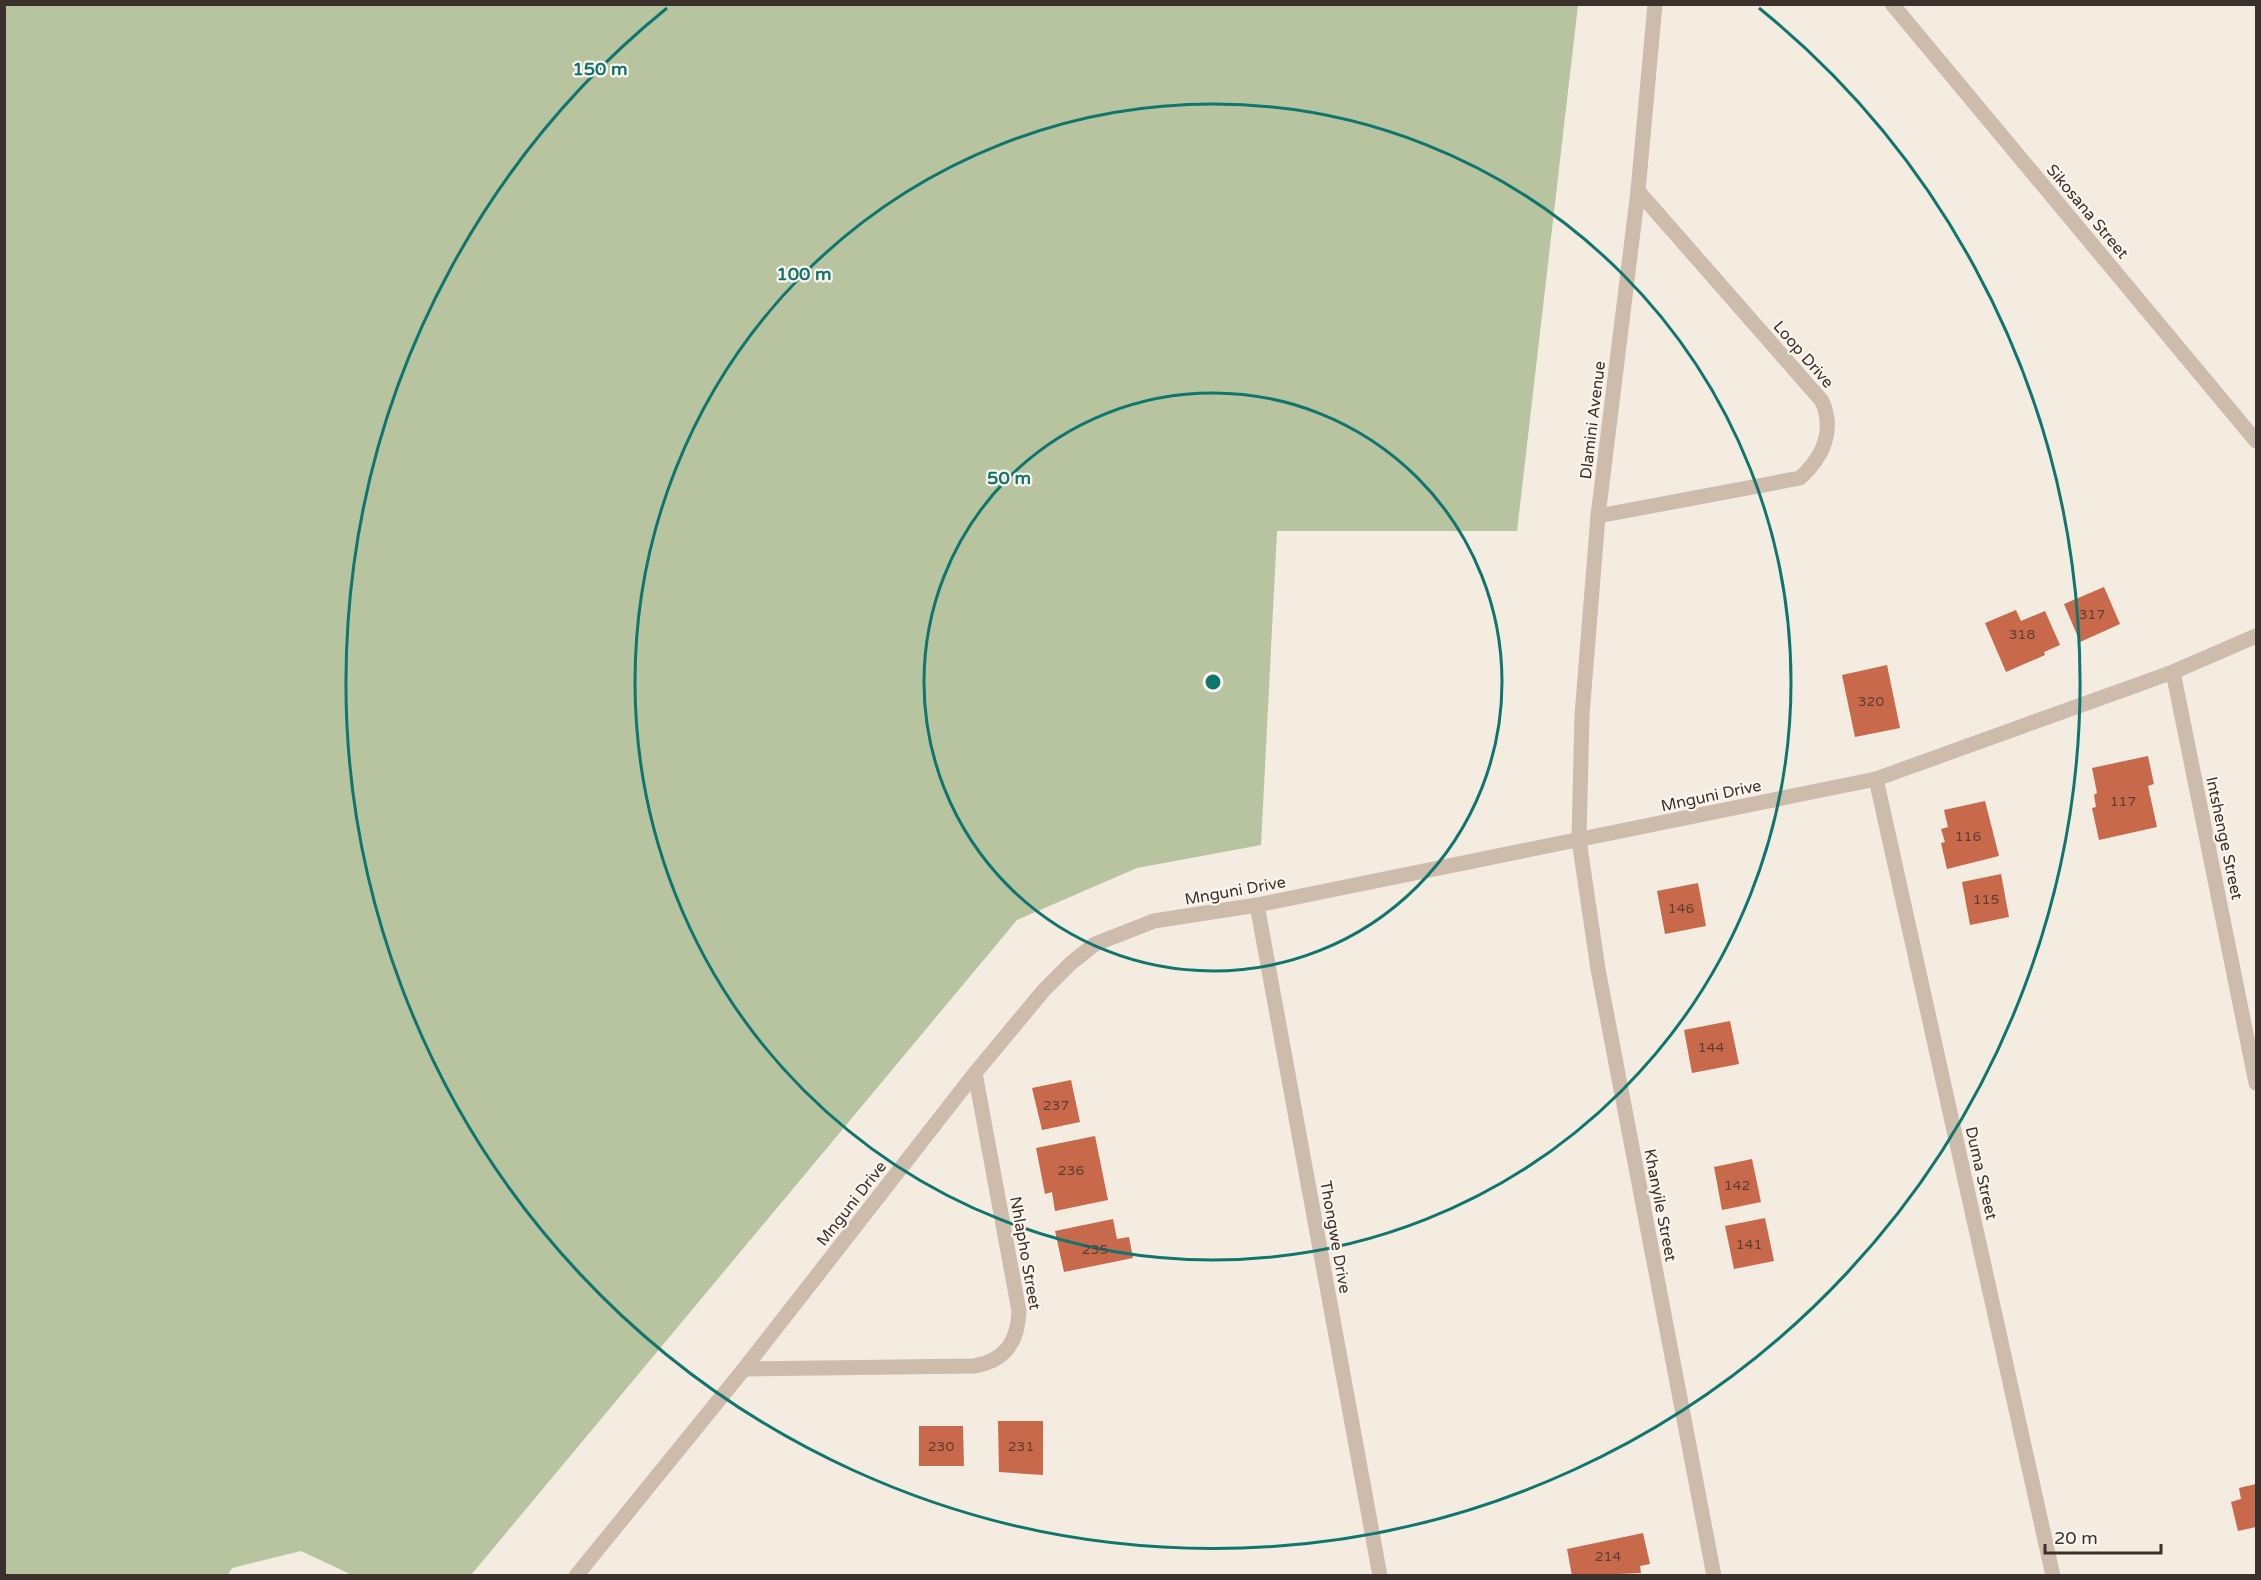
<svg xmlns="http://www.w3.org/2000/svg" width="2261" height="1580" viewBox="0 0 2261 1580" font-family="'Varela Round',sans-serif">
<rect width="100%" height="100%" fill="#f4ebe1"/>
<polygon fill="#b8c4a0" points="5,4 1578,5 1517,531 1277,531 1261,845 1137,868 1017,920 471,1575 352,1575 301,1551 232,1568 228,1575 5,1575"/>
<g fill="#c8694b">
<polygon points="2104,587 2120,624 2080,642 2064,604"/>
<polygon points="2016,610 2021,621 2045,611 2060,645 2044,652 2045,655 2006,672 1985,623"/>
<polygon points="1887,665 1900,728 1855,737 1842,675"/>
<polygon points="2148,756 2154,784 2148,786 2157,827 2099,840 2092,808 2096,807 2094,795 2097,793 2092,768"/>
<polygon points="1985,801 1999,856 1947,869 1941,843 1945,842 1941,829 1948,827 1944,810"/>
<polygon points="2001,874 2009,917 1970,925 1962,882"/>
<polygon points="1698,883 1706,926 1665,934 1657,891"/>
<polygon points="1730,1021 1739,1064 1692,1073 1684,1030"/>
<polygon points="1071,1080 1080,1122 1042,1130 1032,1088"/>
<polygon points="1095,1136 1108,1200 1055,1211 1052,1192 1045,1194 1036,1148"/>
<polygon points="1752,1159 1761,1202 1722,1210 1714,1167"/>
<polygon points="1765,1218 1774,1261 1734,1269 1725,1226"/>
<polygon points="1113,1219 1117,1239 1129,1237 1133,1258 1064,1272 1055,1231"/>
<polygon points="998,1421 1043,1421 1043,1475 999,1472"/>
<polygon points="919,1426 963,1426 964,1466 919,1466"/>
<polygon points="2256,1484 2256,1527 2238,1531 2231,1502 2241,1499 2239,1488"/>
<polygon points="1643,1533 1650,1564 1640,1566 1641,1573 1572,1576 1567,1549"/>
</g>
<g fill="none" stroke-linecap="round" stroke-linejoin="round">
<g stroke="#cdbbac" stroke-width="15">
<polyline points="1655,4 1638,191 1598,516 1582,715 1579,840 1598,969 1714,1576"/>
<polyline points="1892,4 2256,441"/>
<path d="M1598,516L1800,478C1823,457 1835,431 1822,401L1638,191"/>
<polyline points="2173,672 2256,1083"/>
<polyline points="1876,779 2053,1576"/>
<polyline points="1257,905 1380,1576"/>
<path d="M744,1369L974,1366C1005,1361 1018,1341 1019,1311L975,1073"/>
<polyline points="576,1576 744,1369 975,1073 1044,990 1071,963 1095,944 1154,921 1257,905 1876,779 2173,672 2256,636"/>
</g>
</g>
<g fill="none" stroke="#0f766e" stroke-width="3">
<circle cx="1213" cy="682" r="289"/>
<circle cx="1213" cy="682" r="578"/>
<path d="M1759 8A867 867 0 1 1 667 8"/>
</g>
<g text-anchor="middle" stroke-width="4.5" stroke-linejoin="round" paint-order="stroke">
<g font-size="14" fill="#5e3e33">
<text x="2092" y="619">317</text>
<text x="2022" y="639">318</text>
<text x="1871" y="706">320</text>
<text x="2123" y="806">117</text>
<text x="1968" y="841">116</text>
<text x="1986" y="904">115</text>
<text x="1681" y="913">146</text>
<text x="1711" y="1052">144</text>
<text x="1056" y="1110">237</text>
<text x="1071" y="1175">236</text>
<text x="1737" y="1190">142</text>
<text x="1749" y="1249">141</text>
<text x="1095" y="1254">235</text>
<text x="941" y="1451">230</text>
<text x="1021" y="1451">231</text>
<text x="1608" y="1561">214</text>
</g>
<g font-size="16" fill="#3b302b" stroke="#fbf5ee">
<text transform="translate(2088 211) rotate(50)" y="6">Sikosana Street</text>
<text transform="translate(1804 354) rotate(49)" y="6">Loop Drive</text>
<text transform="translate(1592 420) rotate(-83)" y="6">Dlamini Avenue</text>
<text transform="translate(1711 795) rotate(-12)" y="6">Mnguni Drive</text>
<text transform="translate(2225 838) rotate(78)" y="6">Intshenge Street</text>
<text transform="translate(1235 890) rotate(-10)" y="6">Mnguni Drive</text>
<text transform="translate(1982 1173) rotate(77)" y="6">Duma Street</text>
<text transform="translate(851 1203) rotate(-52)" y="6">Mnguni Drive</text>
<text transform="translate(1661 1205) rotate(79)" y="6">Khanyile Street</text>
<text transform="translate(1336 1237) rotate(80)" y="6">Thongwe Drive</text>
<text transform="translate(1026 1253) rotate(80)" y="6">Nhlapho Street</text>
</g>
</g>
<circle cx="1213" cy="682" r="9" fill="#0f766e" stroke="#fbf5ee" stroke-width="3"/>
<g font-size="18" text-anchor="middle" font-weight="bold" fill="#0f766e" stroke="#fbf5ee" stroke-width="4.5" stroke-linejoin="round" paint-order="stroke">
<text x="600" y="75">150 m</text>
<text x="804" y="280">100 m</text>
<text x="1009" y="484">50 m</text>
</g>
<rect width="2261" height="1580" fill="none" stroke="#3b302b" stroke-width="12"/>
<path d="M2045 1544v9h116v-9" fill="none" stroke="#3b302b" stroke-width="3"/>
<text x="2054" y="1544" font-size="18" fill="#3b302b" stroke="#fbf5ee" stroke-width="4.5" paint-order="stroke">20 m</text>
</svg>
